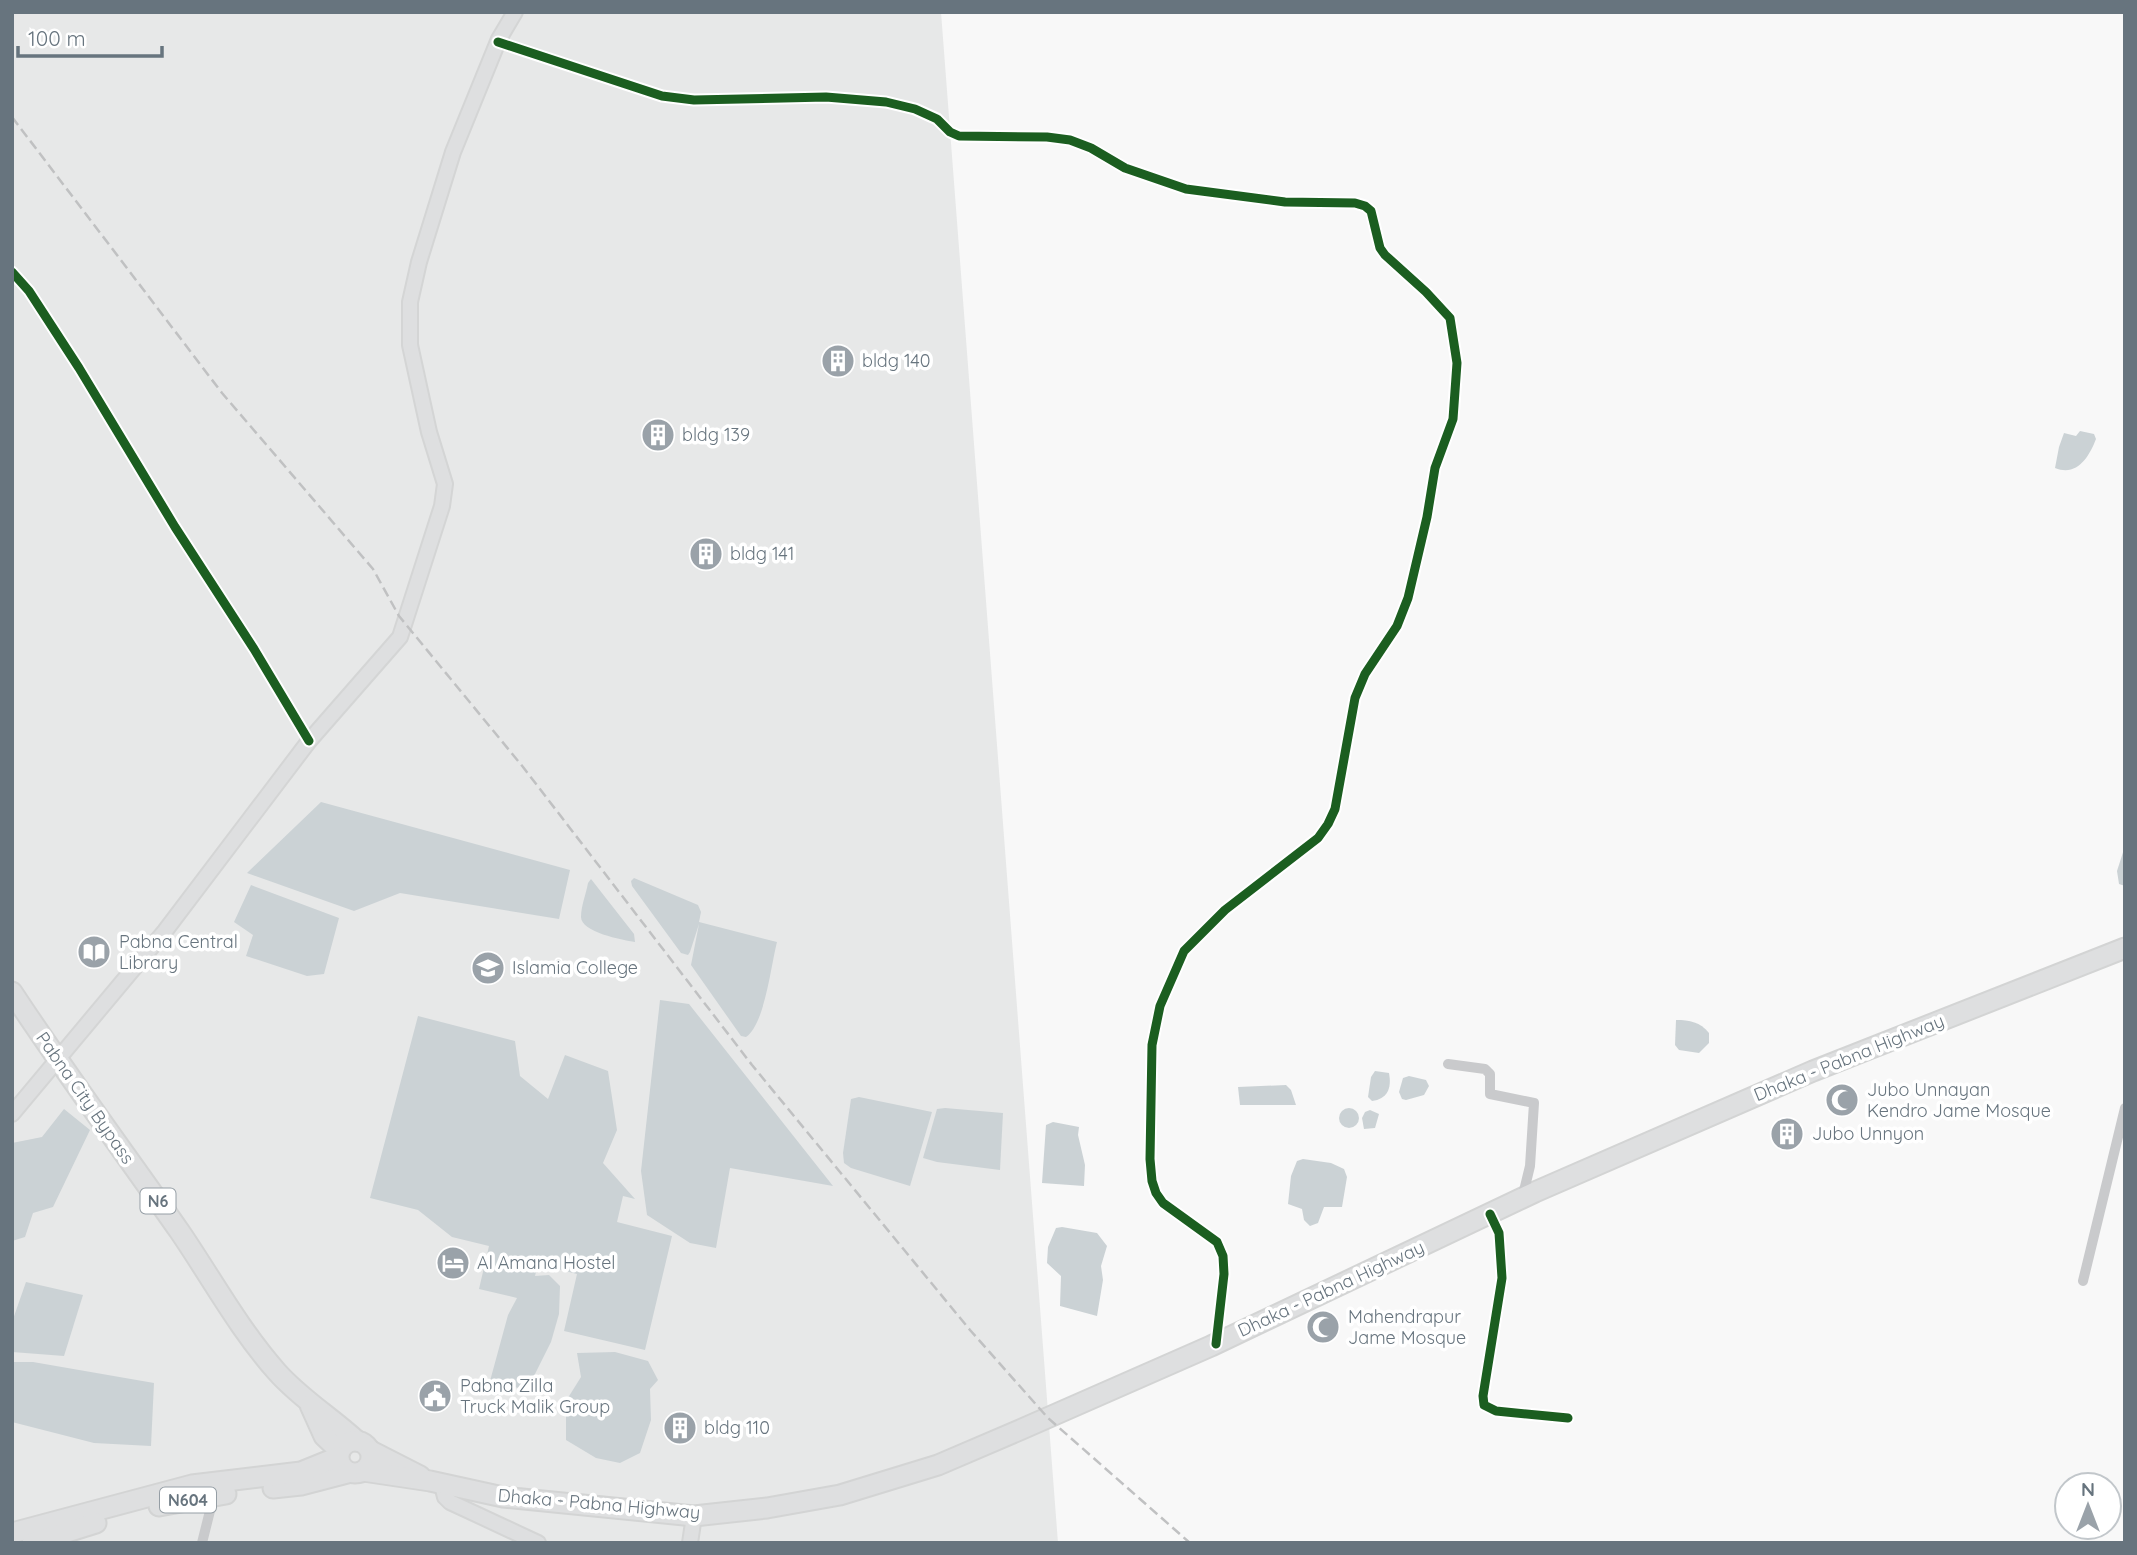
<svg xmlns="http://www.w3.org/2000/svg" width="2137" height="1555" viewBox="0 0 2137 1555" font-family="Quicksand,sans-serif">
<rect width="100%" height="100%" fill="#f8f8f8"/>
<polygon fill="#e7e8e8" points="12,12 941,12 1058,1543 12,1543"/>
<g fill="#cbd2d5">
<path d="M2080,431L2094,434L2096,439C2089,457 2077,477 2055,468L2059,447L2064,433L2076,436Z"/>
<polygon points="321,802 570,870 559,919 400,893 354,911 247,873"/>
<polygon points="2125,846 2125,886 2119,884 2117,871"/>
<path d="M634,878L698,905L701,912L699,922L777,942C771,965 765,1024 746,1037L741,1036L691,965L699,924L690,952L688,955L681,953L632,886L631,881Z"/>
<path d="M591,879L634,934L635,942C622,940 581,932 581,917C581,906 586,894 588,883Z"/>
<polygon points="251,885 339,918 324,974 307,976 246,956 253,935 234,922"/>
<polygon points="660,1000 689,1004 833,1186 730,1168 716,1248 690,1243 647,1215 641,1171"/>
<polygon points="418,1016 515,1041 520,1076 548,1099 565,1055 608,1071 617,1130 603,1163 635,1199 623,1196 617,1222 672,1236 645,1350 564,1331 577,1274 538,1264 535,1276 549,1275 560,1286 559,1314 551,1342 527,1390 490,1381 508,1315 517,1298 479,1289 489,1246 452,1237 418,1210 370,1198"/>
<path d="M1676,1020C1690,1020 1700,1022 1709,1033V1043L1699,1053L1679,1050L1675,1045Z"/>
<path d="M1375,1071L1389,1073C1392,1089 1387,1099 1372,1101L1368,1097L1371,1077Z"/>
<polygon points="1409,1076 1426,1080 1429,1086 1424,1095 1406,1100 1402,1099 1399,1092 1403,1078"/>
<polygon points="1286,1085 1291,1090 1296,1105 1240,1105 1238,1087"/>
<polygon points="859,1097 932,1112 910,1186 851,1168 844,1163 843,1153 851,1099"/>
<polygon points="945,1108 1003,1113 1000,1170 937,1162 923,1158 937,1109"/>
<circle cx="1349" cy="1118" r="10"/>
<polygon points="64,1109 90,1130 53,1207 33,1213 25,1237 12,1241 12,1143 42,1137"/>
<polygon points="1370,1110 1379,1114 1375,1128 1364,1129 1362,1118 1365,1112"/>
<polygon points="1053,1122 1079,1127 1078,1135 1085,1165 1084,1186 1042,1183 1046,1125"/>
<polygon points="1303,1159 1331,1163 1344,1169 1347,1177 1342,1207 1324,1207 1318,1223 1310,1226 1304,1220 1302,1209 1288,1204 1291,1176 1297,1161"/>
<polygon points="1062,1227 1097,1233 1107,1246 1101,1266 1103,1280 1097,1316 1060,1306 1061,1276 1047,1263 1048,1247 1056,1228"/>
<polygon points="26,1282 83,1295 64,1356 12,1352 12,1322"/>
<polygon points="615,1352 648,1361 658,1380 650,1389 651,1420 640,1453 620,1463 596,1458 566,1440 566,1401 581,1377 577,1353"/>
<polygon points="12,1362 33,1362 154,1383 151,1446 94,1443 12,1422"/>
</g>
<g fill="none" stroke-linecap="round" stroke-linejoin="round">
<defs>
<g id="secondary">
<polyline points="12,1114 165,931 309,741 400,637 442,506 445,484 429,432 410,345 410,302 419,262 453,152 499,39 515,12"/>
<polyline points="442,1485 445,1497 450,1502 538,1543"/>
<polyline points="690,1543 694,1516"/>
</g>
<g id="highway">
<path d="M12,992C66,1074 124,1152 180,1232C212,1279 239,1329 277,1372C301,1399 331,1417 357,1441"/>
<polyline points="310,1405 324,1436 340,1451"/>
<circle cx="355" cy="1457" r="16"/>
<polyline points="371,1451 420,1476"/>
<polyline points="363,1471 430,1481 503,1497 694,1516 767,1508 840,1495 938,1465 1022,1429 1211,1346 1535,1192 1813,1071 2125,948"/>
<polyline points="273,1488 301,1485 347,1473"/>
<polyline points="159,1506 226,1494"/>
<polyline points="12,1533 192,1485 301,1472 338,1457"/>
<polyline points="32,1543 96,1523"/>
</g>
</defs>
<use href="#secondary" stroke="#d4d5d5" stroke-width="18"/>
<use href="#highway" stroke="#d3d4d4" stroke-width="23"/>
<g stroke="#c9cacc" stroke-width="10">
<polyline points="498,42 662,96 694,100 826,97 886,102 915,109 937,119 950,132 959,136 1047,137 1070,140 1091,148 1125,168 1186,189 1285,202 1355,203 1365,206 1371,211 1380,248 1385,255 1426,292 1450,318 1457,363 1453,419 1435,468 1427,517 1408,598 1397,626 1365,674 1355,698 1335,809 1328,824 1318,838 1225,910 1184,951 1160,1006 1152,1045 1150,1159 1152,1181 1156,1193 1163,1203 1217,1242 1223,1256 1224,1274 1216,1344"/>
<polyline points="12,272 29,291 79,368 175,527 254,649 309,741"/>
<polyline points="1448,1064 1485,1069 1490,1074 1490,1094 1534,1103 1530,1166 1522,1199"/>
<polyline points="1490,1214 1499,1233 1502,1278 1483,1396 1484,1405 1496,1411 1568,1418"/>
<polyline points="2083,1281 2125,1108"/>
<polyline points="202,1543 214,1495"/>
</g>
<use href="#secondary" stroke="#dedfe0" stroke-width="14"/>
<use href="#highway" stroke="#dedfe0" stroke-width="19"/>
<polyline stroke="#c0c1c2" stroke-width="2.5" stroke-dasharray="10 5" stroke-linecap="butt" points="12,117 222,393 373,569 399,616 523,767 752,1065 970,1330 1048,1418 1190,1543"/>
<defs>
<g id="cycleway">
<polyline points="498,42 662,96 694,100 826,97 886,102 915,109 937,119 950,132 959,136 1047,137 1070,140 1091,148 1125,168 1186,189 1285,202 1355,203 1365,206 1371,211 1380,248 1385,255 1426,292 1450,318 1457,363 1453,419 1435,468 1427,517 1408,598 1397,626 1365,674 1355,698 1335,809 1328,824 1318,838 1225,910 1184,951 1160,1006 1152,1045 1150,1159 1152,1181 1156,1193 1163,1203 1217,1242 1223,1256 1224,1274 1216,1344"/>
<polyline points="12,272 29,291 79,368 175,527 254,649 309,741"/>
<polyline points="1490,1214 1499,1233 1502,1278 1483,1396 1484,1405 1496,1411 1568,1418"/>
</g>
</defs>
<use href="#cycleway" stroke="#fff" stroke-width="13"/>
<use href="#cycleway" stroke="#1b5e20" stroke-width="9"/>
</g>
<defs>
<symbol id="building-disc" viewBox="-11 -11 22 22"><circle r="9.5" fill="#9aa2a9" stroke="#fff"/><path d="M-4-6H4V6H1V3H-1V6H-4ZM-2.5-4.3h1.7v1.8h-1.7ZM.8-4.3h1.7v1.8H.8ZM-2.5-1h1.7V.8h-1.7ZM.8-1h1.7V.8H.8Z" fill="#fff"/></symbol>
<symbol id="library-disc" viewBox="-11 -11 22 22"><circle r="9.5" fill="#9aa2a9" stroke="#fff"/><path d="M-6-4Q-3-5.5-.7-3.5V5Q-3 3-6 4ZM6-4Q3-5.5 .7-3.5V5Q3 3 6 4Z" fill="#fff"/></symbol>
<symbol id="university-disc" viewBox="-11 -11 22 22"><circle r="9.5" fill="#9aa2a9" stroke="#fff"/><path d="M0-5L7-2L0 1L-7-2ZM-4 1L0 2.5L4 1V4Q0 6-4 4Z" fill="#fff"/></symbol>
<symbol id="mosque-disc" viewBox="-11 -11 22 22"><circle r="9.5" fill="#9aa2a9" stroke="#fff"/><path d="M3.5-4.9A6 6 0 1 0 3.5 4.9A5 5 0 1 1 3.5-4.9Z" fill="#fff"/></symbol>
<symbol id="hotel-disc" viewBox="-11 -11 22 22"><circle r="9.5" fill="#9aa2a9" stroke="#fff"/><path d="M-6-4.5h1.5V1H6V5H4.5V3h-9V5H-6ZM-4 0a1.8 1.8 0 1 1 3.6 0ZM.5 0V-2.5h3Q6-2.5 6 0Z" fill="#fff"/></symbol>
<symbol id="civic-disc" viewBox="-11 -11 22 22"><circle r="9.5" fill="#9aa2a9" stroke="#fff"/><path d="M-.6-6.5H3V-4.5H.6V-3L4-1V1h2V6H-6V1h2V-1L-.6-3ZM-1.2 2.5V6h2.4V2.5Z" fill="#fff"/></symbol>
</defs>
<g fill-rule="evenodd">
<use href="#building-disc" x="819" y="342" width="38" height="38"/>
<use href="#building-disc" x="639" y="416" width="38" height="38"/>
<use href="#building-disc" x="687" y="535" width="38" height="38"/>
<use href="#library-disc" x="75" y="933" width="38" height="38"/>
<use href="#university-disc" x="469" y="949" width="38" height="38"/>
<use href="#mosque-disc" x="1823" y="1081" width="38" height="38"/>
<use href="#building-disc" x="1768" y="1115" width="38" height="38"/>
<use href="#hotel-disc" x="434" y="1244" width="38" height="38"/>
<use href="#mosque-disc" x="1304" y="1308" width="38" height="38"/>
<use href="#civic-disc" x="416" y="1377" width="38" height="38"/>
<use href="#building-disc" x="661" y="1409" width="38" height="38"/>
</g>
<g text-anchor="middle" stroke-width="7" stroke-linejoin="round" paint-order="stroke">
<g fill="#fff" stroke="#959ea5" stroke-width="2">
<rect x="140.5" y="1188.5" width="35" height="25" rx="5"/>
<rect x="160" y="1487.5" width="56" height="25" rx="5"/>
</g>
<g font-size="16" font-weight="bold" fill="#67747e">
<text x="158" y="1207">N6</text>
<text x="188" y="1506">N604</text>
</g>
<g font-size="18" fill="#67747e" stroke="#fff" text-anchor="start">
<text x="862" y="367">bldg 140</text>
<text x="682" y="441">bldg 139</text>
<text x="730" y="560">bldg 141</text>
<text x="119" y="948">Pabna Central<tspan x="119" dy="21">Library</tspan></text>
<text x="512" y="974">Islamia College</text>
<text x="1867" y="1096">Jubo Unnayan<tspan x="1867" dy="21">Kendro Jame Mosque</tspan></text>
<text x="1812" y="1140">Jubo Unnyon</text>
<text x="477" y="1269">Al Amana Hostel</text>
<text x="1348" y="1323">Mahendrapur<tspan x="1348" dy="21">Jame Mosque</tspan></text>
<text x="460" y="1392">Pabna Zilla<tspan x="460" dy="21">Truck Malik Group</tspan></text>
<text x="704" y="1434">bldg 110</text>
</g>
<g font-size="18" fill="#67747e" stroke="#fff">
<text transform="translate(1849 1058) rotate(-22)" y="6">Dhaka - Pabna Highway</text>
<text transform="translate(85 1098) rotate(55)" y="6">Pabna City Bypass</text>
<text transform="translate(1331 1289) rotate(-25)" y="6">Dhaka - Pabna Highway</text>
<text transform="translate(599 1504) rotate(5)" y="6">Dhaka - Pabna Highway</text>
</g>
</g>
<rect width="2137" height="1555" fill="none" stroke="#67747e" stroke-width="28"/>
<g transform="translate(2088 1506)"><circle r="33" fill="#ffffff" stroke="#c2c7cb" stroke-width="2"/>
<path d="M0-5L12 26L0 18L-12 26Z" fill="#9aa2a9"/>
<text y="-10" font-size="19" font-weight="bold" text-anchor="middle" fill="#67747e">N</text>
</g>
<path d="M18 46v10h144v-10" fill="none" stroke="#67747e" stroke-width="3.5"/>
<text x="28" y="46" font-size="21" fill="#67747e" stroke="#ffffff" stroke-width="5" paint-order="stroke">100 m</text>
</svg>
